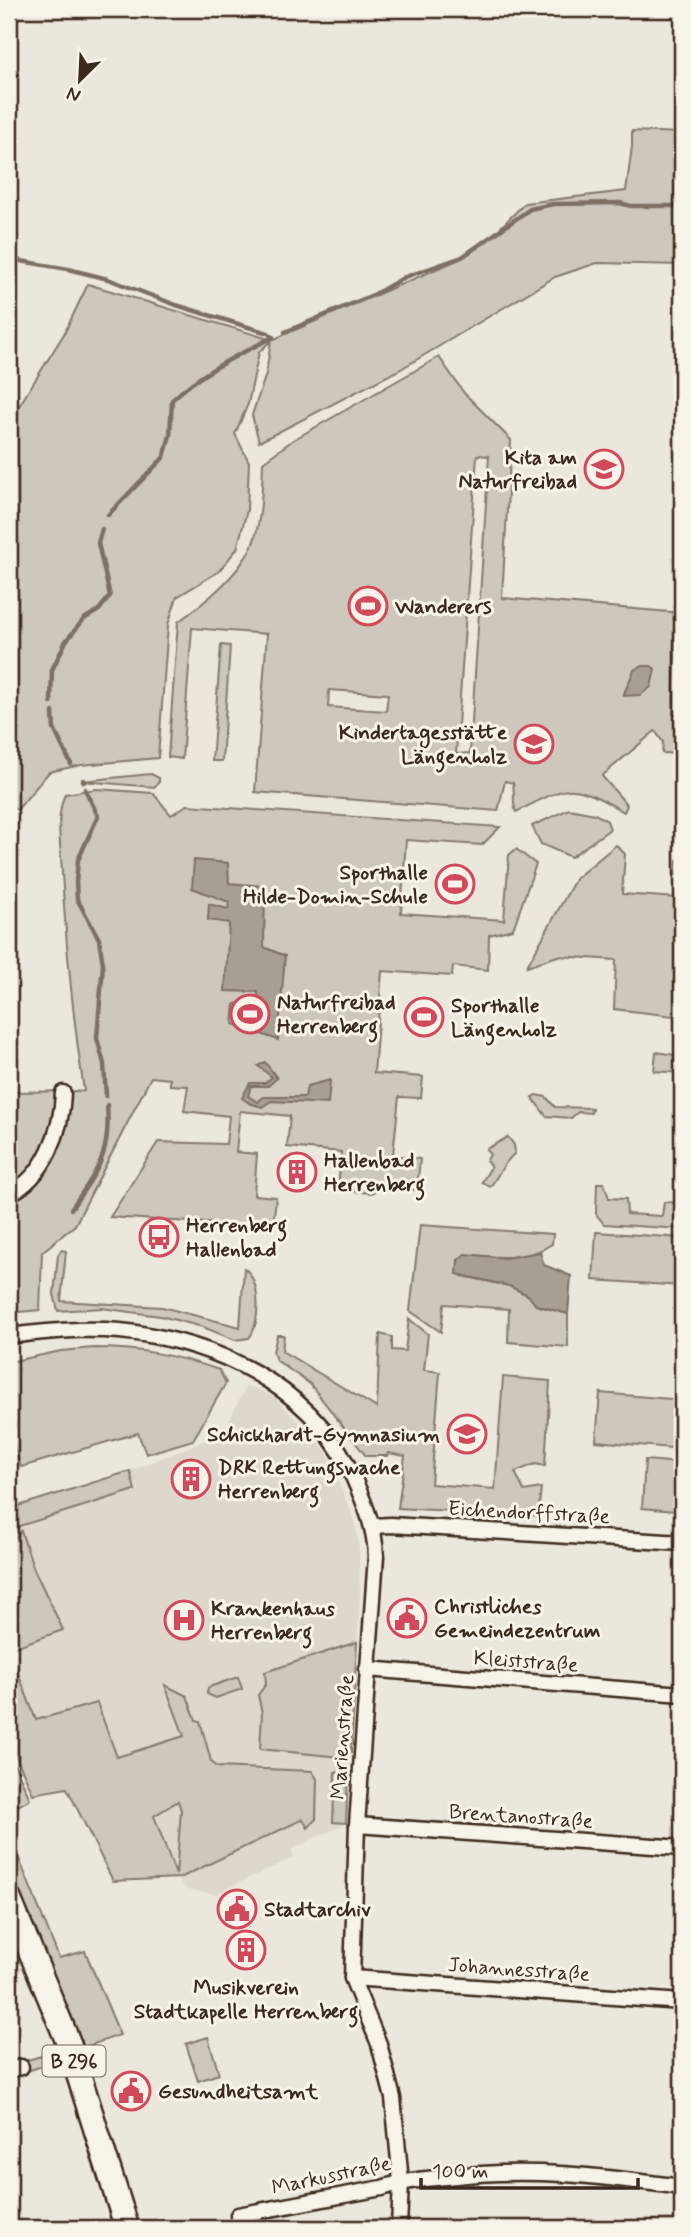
<svg xmlns="http://www.w3.org/2000/svg" width="691" height="2237" viewBox="0 0 691 2237" font-family="Mynerve,sans-serif">
<rect width="100%" height="100%" fill="#ece7dc"/>
<filter id="ink" filterUnits="userSpaceOnUse"><feTurbulence type="fractalNoise" baseFrequency=".0143" numOctaves="2"/><feDisplacementMap in="SourceGraphic" scale="14" xChannelSelector="R" yChannelSelector="G"/><feConvolveMatrix kernelMatrix="1 2 1 2 8 2 1 2 1" color-interpolation-filters="sRGB"/></filter>
<g filter="url(#ink)">
<polygon fill="#ddd7cc" points="246,1386 260,1390 275,1398 326,1451 355,1522 359,1548 360,1597 346,1823 291,1850 294,1857 215,1894 187,1890 176,1877 113,1881 67,1788 33,1794 9,1743 9,1538 19,1526 135,1490 130,1471 223,1433"/>
<g fill="#cec8bc" stroke="#84796d" stroke-width="2" fill-rule="evenodd">
<polygon points="632,131 682,133 682,265 597,263 555,277 401,369 259,442 252,415 266,374 271,341 259,352 248,404 235,434 249,462 247,510 237,549 218,572 177,597 168,625 158,758 81,765 49,772 17,810 9,806 9,422 64,334 88,284 272,340 462,258 485,243 525,203 626,191 632,147"/>
<path d="M439,357L464,393L511,440L502,598L682,613V640H676L673,714L682,717V754L662,753L663,742L655,731L602,776L627,805L624,812C569,780 571,785 516,812C512,802 515,793 513,783L505,781L498,811L255,792L267,634L192,628L182,759L168,757L178,622C204,603 237,577 251,548C262,524 262,488 263,462L293,440ZM477,455L489,456L470,753L456,754ZM329,690L388,694L386,711L328,707Z"/>
<polygon points="221,645 230,646 222,761 212,761"/>
<polygon points="151,774 159,778 159,782 154,787 81,781"/>
<path d="M96,789L153,793L171,815L187,805L500,827L482,845L406,840L401,913L504,920L509,855L516,849L536,864L513,929L489,935L488,970L453,966L452,976L382,971L374,1073L423,1077L421,1098L399,1097L393,1155L420,1159L417,1190L378,1188L372,1193L338,1190L341,1152L287,1147L290,1116L240,1111L236,1152L257,1154L254,1195L276,1197L273,1227L110,1217L158,1142L226,1144L229,1116L184,1111L188,1086L170,1085V1079L151,1077L75,1225L42,1252L40,1310L9,1313V1092L84,1091C73,1018 66,946 62,873C61,848 55,817 65,794Z"/>
<polygon points="569,809 595,814 607,821 610,829 571,857 541,844 532,826"/>
<polygon points="616,845 625,854 622,894 677,898 679,876 676,875 677,860 682,860 682,1017 614,1009 616,960 558,956 527,966 576,878"/>
<polygon points="656,1052 682,1056 682,1073 654,1071"/>
<polygon points="536,1095 546,1097 555,1107 592,1108 591,1113 578,1112 571,1118 546,1116 532,1097"/>
<path d="M508,1137L514,1145L515,1153C503,1163 499,1175 490,1187L482,1182L491,1167L486,1161L490,1155L486,1149Z"/>
<polygon points="597,1183 604,1183 609,1198 626,1199 627,1214 662,1216 664,1202 682,1203 682,1229 604,1224 596,1214"/>
<path d="M420,1225L553,1234L552,1244C527,1261 494,1258 465,1254L462,1276L509,1286L528,1295L536,1305L568,1314V1347L508,1342L509,1309L444,1304L441,1332L410,1311Z"/>
<polygon points="596,1232 682,1238 682,1286 593,1280"/>
<path d="M61,1250L66,1251L61,1301L162,1307L240,1327L244,1268C261,1280 261,1323 249,1338L235,1340L203,1327L160,1316L101,1308L58,1311L54,1294L58,1255Z"/>
<polygon points="409,1319 428,1334 424,1370 440,1372 431,1484 495,1489 503,1377 550,1381 545,1466 535,1464 515,1472 524,1491 541,1488 538,1516 398,1508 405,1456 388,1453 387,1456 366,1456 310,1384 276,1360 273,1352 277,1335 284,1335 282,1351 377,1408 380,1334 392,1337 392,1350 405,1351"/>
<path d="M93,1348C139,1348 176,1355 219,1370L226,1383L193,1440L146,1454L138,1433L21,1467L9,1432V1362L61,1351Z"/>
<polygon points="600,1393 682,1400 682,1449 596,1441"/>
<polygon points="645,1460 681,1463 675,1511 642,1508"/>
<polygon points="130,1471 135,1490 19,1526 9,1538 9,1509"/>
<path d="M21,1531L34,1569L63,1630L9,1649L36,1720L97,1703L117,1757L184,1736L165,1685L187,1696L196,1720L200,1721L211,1761L216,1767L312,1771L317,1779L316,1819L308,1828L303,1819L180,1878L113,1881L67,1788L33,1794L9,1741V1545ZM178,1801L181,1810L176,1875L154,1816Z"/>
<polygon points="357,1642 351,1752 341,1757 260,1749 262,1713 258,1695 266,1684 265,1672"/>
<polygon points="238,1677 242,1689 216,1698 207,1694 208,1688 212,1686"/>
<polygon points="9,1752 30,1799 9,1811"/>
<polygon points="335,1772 348,1775 346,1823 333,1822"/>
<polygon points="9,1834 59,1958 85,1951 120,2035 82,2048 9,1866"/>
<polygon points="208,2037 219,2074 198,2081 186,2044"/>
<polygon points="55,2052 58,2061 24,2072 21,2062"/>
</g>
<g fill="#a89f93" stroke="#7c7064" stroke-width="2">
<polygon points="641,666 651,666 655,669 651,687 640,695 623,696 634,670"/>
<polygon points="194,860 228,863 229,883 265,886 264,947 285,956 278,1040 233,1024 235,1004 258,999 258,992 225,991 229,923 208,920 209,904 228,909 229,902 192,888"/>
<polygon points="265,1062 277,1078 268,1086 251,1086 248,1096 258,1102 263,1097 305,1097 307,1086 330,1080 328,1104 271,1101 262,1107 249,1103 242,1098 250,1083 265,1083 272,1077 258,1066"/>
<polygon points="540,1252 544,1265 571,1276 568,1314 536,1305 528,1295 509,1286 457,1274 458,1260 465,1254 505,1258"/>
</g>
<g fill="none" stroke-linecap="round" stroke-linejoin="round">
<g stroke="#7c7064" stroke-width="4.5">
<path d="M9,259L68,269L108,279L176,305L268,333L273,337C238,355 200,373 172,400L170,435L164,457L108,515"/>
<polyline points="285,332 375,294 405,277 462,257 530,209 553,204 620,203 631,206 682,206"/>
<polyline points="51,703 52,670 66,641 84,619 99,610 110,596 98,543 102,529"/>
<polyline points="53,712 54,729 71,764"/>
<polyline points="83,780 84,782"/>
<polyline points="85,789 98,816 78,860 76,882 77,899 99,939 103,964 97,1038 104,1064 106,1096"/>
<path d="M71,1209C98,1170 111,1154 107,1105"/>
</g>
<defs>
<g id="minor">
<path d="M9,1194C45,1177 62,1130 63,1093"/>
<path d="M9,1336C55,1330 102,1326 148,1335C234,1350 318,1396 354,1479C365,1504 375,1528 376,1556L357,1825L352,1978L379,2044L393,2098L401,2182L399,2228"/>
<polyline points="373,1526 391,1525 682,1543"/>
<polyline points="367,1669 682,1694"/>
<polyline points="357,1825 682,1848"/>
<polyline points="352,1978 682,2002"/>
<polyline points="9,2070 21,2067"/>
<path d="M238,2215L382,2188C403,2181 424,2179 446,2177C529,2167 600,2176 682,2187"/>
</g>
<polyline id="primary" points="9,1899 69,2044 127,2228"/>
</defs>
<use href="#minor" stroke="#3b2a1e" stroke-width="19"/>
<use href="#primary" stroke="#3b2a1e" stroke-width="28"/>
<use href="#minor" stroke="#f7f3e8" stroke-width="14"/>
<use href="#primary" stroke="#f7f3e8" stroke-width="23"/>
</g>
</g>
<defs>
<symbol id="school-ring" viewBox="-11 -11 22 22"><circle r="9.5" fill="#f7f3e8" stroke="#d1495b" stroke-width="1.5"/><path d="M0-5L7-2L0 1L-7-2ZM-4 1L0 2.5L4 1V4Q0 6-4 4Z" fill="#d1495b"/></symbol>
<symbol id="stadium-ring" viewBox="-11 -11 22 22"><circle r="9.5" fill="#f7f3e8" stroke="#d1495b" stroke-width="1.5"/><path d="M0-5a6.5 5 0 1 0 0 10a6.5 5 0 1 0 0-10ZM-3.5-1.8h7v3.6h-7Z" fill="#d1495b"/></symbol>
<symbol id="building-ring" viewBox="-11 -11 22 22"><circle r="9.5" fill="#f7f3e8" stroke="#d1495b" stroke-width="1.5"/><path d="M-4-6H4V6H1V3H-1V6H-4ZM-2.5-4.3h1.7v1.8h-1.7ZM.8-4.3h1.7v1.8H.8ZM-2.5-1h1.7V.8h-1.7ZM.8-1h1.7V.8H.8Z" fill="#d1495b"/></symbol>
<symbol id="bus-ring" viewBox="-11 -11 22 22"><circle r="9.5" fill="#f7f3e8" stroke="#d1495b" stroke-width="1.5"/><path d="M-5-6H5V4H4V6H2V4H-2V6H-4V4H-5ZM-3.5-4V0h7V-4ZM-3.5 1.2v1.5H-2V1.2ZM2 1.2v1.5H3.5V1.2Z" fill="#d1495b"/></symbol>
<symbol id="civic-ring" viewBox="-11 -11 22 22"><circle r="9.5" fill="#f7f3e8" stroke="#d1495b" stroke-width="1.5"/><path d="M-.6-6.5H3V-4.5H.6V-3L4-1V1h2V6H-6V1h2V-1L-.6-3ZM-1.2 2.5V6h2.4V2.5Z" fill="#d1495b"/></symbol>
<symbol id="hospital-ring" viewBox="-11 -11 22 22"><circle r="9.5" fill="#f7f3e8" stroke="#d1495b" stroke-width="1.5"/><path d="M-5-5h3v3.5h4V-5h3V5h-3V1.5h-4V5h-3Z" fill="#d1495b"/></symbol>
</defs>
<g fill-rule="evenodd">
<use href="#school-ring" x="582" y="447" width="44" height="44"/>
<use href="#stadium-ring" x="346" y="584" width="44" height="44"/>
<use href="#school-ring" x="512" y="722" width="44" height="44"/>
<use href="#stadium-ring" x="433" y="862" width="44" height="44"/>
<use href="#stadium-ring" x="228" y="992" width="44" height="44"/>
<use href="#stadium-ring" x="402" y="995" width="44" height="44"/>
<use href="#building-ring" x="275" y="1150" width="44" height="44"/>
<use href="#bus-ring" x="137" y="1215" width="44" height="44"/>
<use href="#school-ring" x="445" y="1412" width="44" height="44"/>
<use href="#building-ring" x="169" y="1457" width="44" height="44"/>
<use href="#civic-ring" x="385" y="1596" width="44" height="44"/>
<use href="#hospital-ring" x="162" y="1598" width="44" height="44"/>
<use href="#civic-ring" x="215" y="1887" width="44" height="44"/>
<use href="#building-ring" x="224" y="1928" width="44" height="44"/>
<use href="#civic-ring" x="109" y="2069" width="44" height="44"/>
</g>
<g text-anchor="middle" stroke-width="6" stroke-linejoin="round" paint-order="stroke">
<rect fill="#f7f3e8" stroke="#73665b" stroke-width="2" x="42.5" y="2045.5" width="63" height="31" rx="5"/>
<g font-size="19" font-weight="bold" fill="#3b2a1e">
<text x="74" y="2068">B 296</text>
</g>
<g font-size="21" font-weight="bold" fill="#3b2a1e" stroke="#f7f3e8" text-anchor="start">
<text x="577" y="464" text-anchor="end">Kita am<tspan x="577" dy="24">Naturfreibad</tspan></text>
<text x="395" y="613">Wanderers</text>
<text x="507" y="739" text-anchor="end">Kindertagesstätte<tspan x="507" dy="24">Längenholz</tspan></text>
<text x="428" y="879" text-anchor="end">Sporthalle<tspan x="428" dy="24">Hilde-Domin-Schule</tspan></text>
<text x="277" y="1009">Naturfreibad<tspan x="277" dy="24">Herrenberg</tspan></text>
<text x="451" y="1012">Sporthalle<tspan x="451" dy="24">Längenholz</tspan></text>
<text x="324" y="1167">Hallenbad<tspan x="324" dy="24">Herrenberg</tspan></text>
<text x="186" y="1232">Herrenberg<tspan x="186" dy="24">Hallenbad</tspan></text>
<text x="440" y="1441" text-anchor="end">Schickhardt-Gymnasium</text>
<text x="218" y="1474">DRK Rettungswache<tspan x="218" dy="24">Herrenberg</tspan></text>
<text x="434" y="1613">Christliches<tspan x="434" dy="24">Gemeindezentrum</tspan></text>
<text x="211" y="1615">Krankenhaus<tspan x="211" dy="24">Herrenberg</tspan></text>
<text x="264" y="1916">Stadtarchiv</text>
<text x="246" y="1994" text-anchor="middle">Musikverein<tspan x="246" dy="24">Stadtkapelle Herrenberg</tspan></text>
<text x="158" y="2098">Gesundheitsamt</text>
</g>
<g font-size="21" fill="#3b2a1e" stroke="#f7f3e8">
<text transform="translate(529 1512) rotate(3)" y="7">Eichendorffstraße</text>
<text transform="translate(526 1661) rotate(4)" y="7">Kleiststraße</text>
<text transform="translate(342 1737) rotate(-86)" y="7">Marienstraße</text>
<text transform="translate(521 1816) rotate(4)" y="7">Brentanostraße</text>
<text transform="translate(519 1969) rotate(4)" y="7">Johannesstraße</text>
<text transform="translate(331 2175) rotate(-12)" y="7">Markusstraße</text>
</g>
</g>
<rect width="691" height="2237" fill="none" stroke="#f7f3e8" stroke-width="35"/>
<rect x="18" y="18" width="656" height="2202" fill="none" stroke="#3b2a1e" stroke-width="2.5" filter="url(#ink)"/>
<g transform="translate(80 80) rotate(204)" stroke="#f7f3e8" stroke-width="5" paint-order="stroke">
<path d="M0-5L12 26L0 18L-12 26Z" fill="#3b2a1e"/>
<text y="-10" font-size="19" font-weight="bold" text-anchor="middle" fill="#3b2a1e">N</text>
</g>
<path d="M421 2178v10h217v-10" fill="none" stroke="#3b2a1e" stroke-width="3.5"/>
<text x="432" y="2178" font-size="21" fill="#3b2a1e" stroke="#f7f3e8" stroke-width="5" paint-order="stroke">100 m</text>
</svg>
